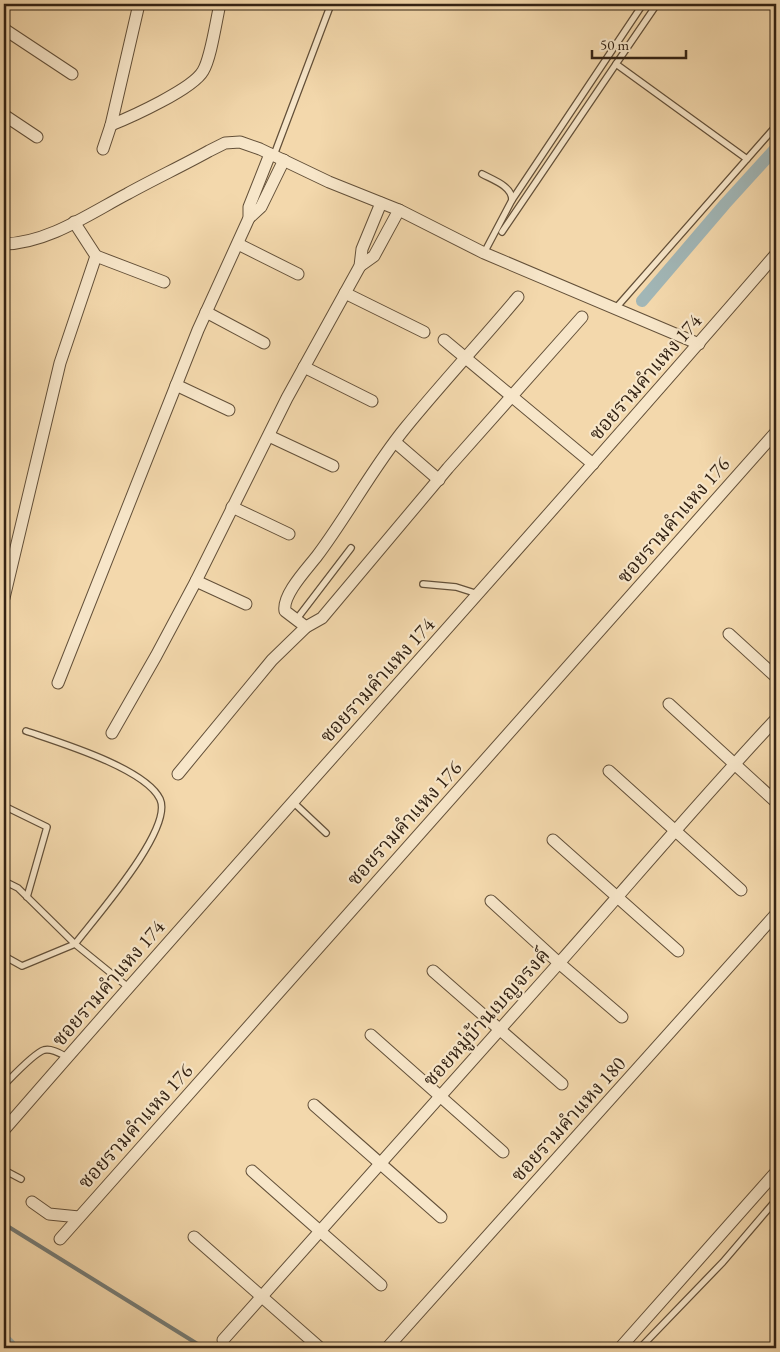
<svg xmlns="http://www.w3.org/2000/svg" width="780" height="1352" viewBox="0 0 780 1352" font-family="'EB Garamond','Noto Serif Thai',serif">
<rect width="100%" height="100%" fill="#f3d8ac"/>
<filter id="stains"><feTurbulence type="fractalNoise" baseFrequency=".004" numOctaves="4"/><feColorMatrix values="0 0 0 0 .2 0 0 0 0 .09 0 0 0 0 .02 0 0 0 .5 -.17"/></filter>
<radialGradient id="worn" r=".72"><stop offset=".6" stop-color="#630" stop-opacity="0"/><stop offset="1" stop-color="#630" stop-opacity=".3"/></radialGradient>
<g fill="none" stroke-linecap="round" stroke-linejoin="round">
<polyline stroke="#757b75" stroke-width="4" points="4,1224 204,1348"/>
<polyline stroke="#a1b6b6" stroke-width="12" points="642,301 725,204 776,148"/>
<polyline stroke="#a1b6b6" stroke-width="22" points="4,1346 6,1348"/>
<defs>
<g id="service">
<polyline points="657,4 616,64 747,159"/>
<polyline points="274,155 331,4"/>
<path d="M482,174C493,180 512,186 512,200L484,253"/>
<polyline points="512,200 643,4"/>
<polyline points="502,232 616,64"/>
<polyline points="615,309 776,126"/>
<polyline points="423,584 456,587 478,594"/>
<polyline points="296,620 351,548"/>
<path d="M26,731C58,742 145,768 160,799C174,829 94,919 75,944L128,987"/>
<polyline points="293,802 326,833"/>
<polyline points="4,806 47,827 27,897"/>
<polyline points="4,881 18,888 75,944 22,966 4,956"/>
<path d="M4,1085C12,1077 34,1053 44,1050C52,1048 61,1054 67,1057"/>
<polyline points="4,1170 21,1179"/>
<polyline points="640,1348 723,1262 776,1200"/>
</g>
<g id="minor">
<polyline points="4,29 72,74"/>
<polyline points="4,115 37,137"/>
<path d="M111,125C131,117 193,89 203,71C211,58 216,21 220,4"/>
<polyline points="103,149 111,125 139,4"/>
<polyline points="249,218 261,207 284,160"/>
<path d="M4,244C48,243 89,214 127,194C154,179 182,166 209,151L225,143L240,142L260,149L329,182L399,210L484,253L699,344"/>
<polyline points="238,244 298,274"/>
<polyline points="96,256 164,282"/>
<polyline points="360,266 374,256 399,210"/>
<polyline points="345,293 424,332"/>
<polyline points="206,312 264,343"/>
<polyline points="444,340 593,464"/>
<polyline points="304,367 372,401"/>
<polyline points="176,385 229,410"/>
<polyline points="269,436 333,466"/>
<polyline points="395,442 439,480"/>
<polyline points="232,507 289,534"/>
<polyline points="196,581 246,604"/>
<polyline points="4,598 60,363 96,256 74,222"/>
<path d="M306,627L285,611C282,595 307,569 317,556C348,515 373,467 406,427C442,383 481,341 518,297"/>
<polyline points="729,634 776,677"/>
<polyline points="58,683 198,330 249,218 249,207 270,154"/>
<polyline points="669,704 776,802"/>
<polyline points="112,733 156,656 196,581 287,398 360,266 362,249 381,203"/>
<polyline points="609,771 741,890"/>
<polyline points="178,774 272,660 306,627 322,618 448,468 582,317"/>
<polyline points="553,840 678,951"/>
<polyline points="491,901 559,963 622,1017"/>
<polyline points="433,971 562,1084"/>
<polyline points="371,1035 503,1152"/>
<polyline points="314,1105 441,1217"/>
<path d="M4,1130C259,836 522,549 776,254"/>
<polyline points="252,1171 381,1285"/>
<polyline points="32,1202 49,1214 79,1217"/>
<polyline points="194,1237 320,1348"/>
<polyline points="60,1239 776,432"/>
<path d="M223,1340C335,1214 447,1088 560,962C632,881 702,798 776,719"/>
<polyline points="387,1348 776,914"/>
<polyline points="620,1348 776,1172"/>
</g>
</defs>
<use href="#service" stroke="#635039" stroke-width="8"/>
<use href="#minor" stroke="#635039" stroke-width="13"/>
<use href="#service" stroke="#f7e6c9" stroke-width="5.5"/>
<use href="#minor" stroke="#f7e6c9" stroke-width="11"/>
</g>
<g text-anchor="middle" stroke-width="4.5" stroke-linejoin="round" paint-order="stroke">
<g font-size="20" fill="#332213" stroke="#f7e6c9">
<text transform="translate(645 377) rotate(-49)" y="7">ซอยรามคำแหง 174</text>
<text transform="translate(673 520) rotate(-49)" y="7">ซอยรามคำแหง 176</text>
<text transform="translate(377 680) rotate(-48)" y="7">ซอยรามคำแหง 174</text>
<text transform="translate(404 823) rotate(-48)" y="7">ซอยรามคำแหง 176</text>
<text transform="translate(108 983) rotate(-49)" y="7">ซอยรามคำแหง 174</text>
<text transform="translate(486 1017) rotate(-48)" y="7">ซอยหมู่บ้านเบญจรงค์</text>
<text transform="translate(568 1119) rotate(-48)" y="7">ซอยรามคำแหง 180</text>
<text transform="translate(135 1126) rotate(-48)" y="7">ซอยรามคำแหง 176</text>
</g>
</g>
<rect width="780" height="1352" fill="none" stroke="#f3d8ac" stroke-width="20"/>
<rect x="5" y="5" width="770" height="1342" fill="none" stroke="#332213" stroke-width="2.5"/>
<rect x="10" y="10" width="760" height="1332" fill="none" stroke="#332213"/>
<path d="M592 50v8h94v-8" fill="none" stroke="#332213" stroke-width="2.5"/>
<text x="600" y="50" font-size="15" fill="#332213" stroke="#f7e6c9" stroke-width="4" paint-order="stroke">50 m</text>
<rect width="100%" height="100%" filter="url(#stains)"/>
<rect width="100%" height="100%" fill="url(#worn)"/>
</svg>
